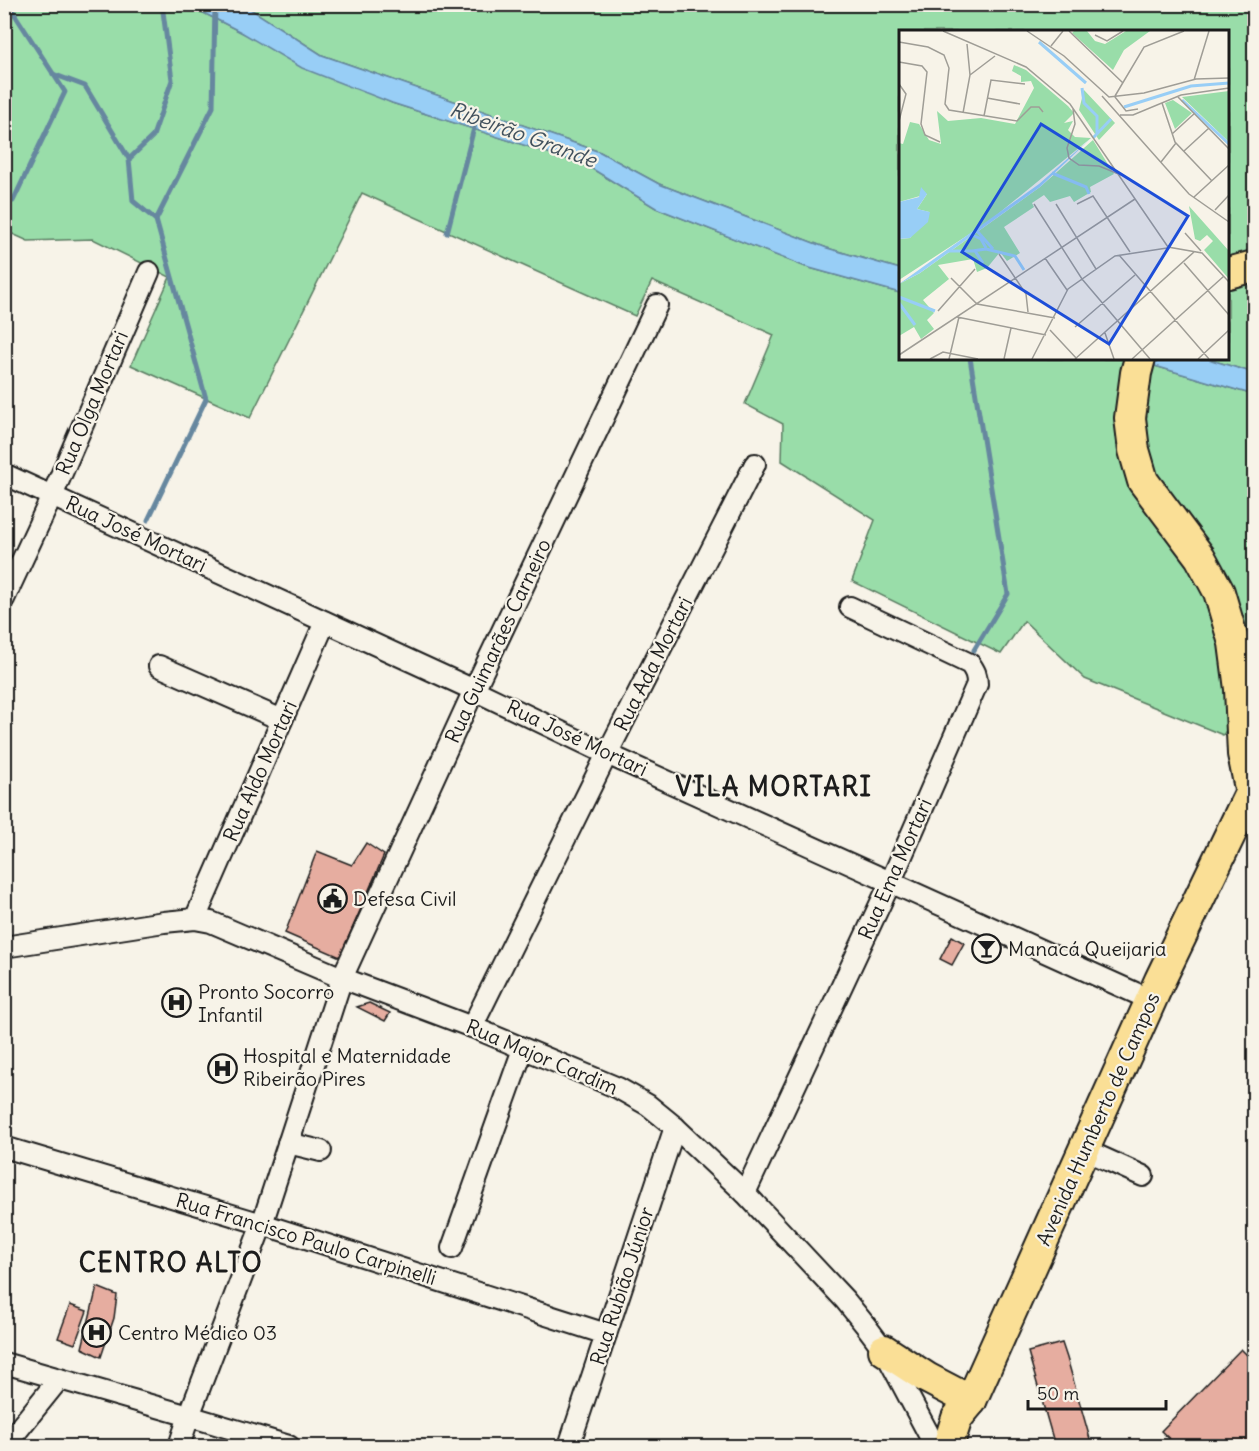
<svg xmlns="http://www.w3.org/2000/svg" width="1259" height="1451" viewBox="0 0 1259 1451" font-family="Delius,sans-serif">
<rect width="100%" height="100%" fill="#f7f3e8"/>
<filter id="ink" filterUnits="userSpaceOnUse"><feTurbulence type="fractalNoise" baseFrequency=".0167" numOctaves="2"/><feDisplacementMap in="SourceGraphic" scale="12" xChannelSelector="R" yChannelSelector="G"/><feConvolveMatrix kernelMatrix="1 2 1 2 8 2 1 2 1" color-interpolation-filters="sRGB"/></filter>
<g filter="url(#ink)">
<g fill="#99dda9" stroke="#5a7c62" stroke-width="1.5">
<polygon points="5,5 188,5 241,32 392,103 586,165 656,208 806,267 900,293 900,358 1131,359 1254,395 1254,688 1223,735 1085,679 1024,621 1001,654 852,581 875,520 782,461 783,424 745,404 774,335 652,281 635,316 362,193 250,418 131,365 170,277 93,239 28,241 6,231 5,233"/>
<polygon points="244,5 1254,5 1254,373 1208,359 1228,358 1228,32 900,32 900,269 827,248 659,184 600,152 322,55"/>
</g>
<g fill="#98cef6" stroke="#66879f" stroke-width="1.5">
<polygon points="188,5 244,5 322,55 600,152 659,184 827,248 900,269 900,293 806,267 656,208 586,165 392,103 302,68 241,32"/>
<polygon points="1131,359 1208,359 1254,373 1254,395"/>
</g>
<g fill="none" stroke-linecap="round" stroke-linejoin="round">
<g stroke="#66879f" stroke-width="5">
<polyline points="8,4 65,92 13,201"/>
<polyline points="53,74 85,86 129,159 133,201 156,220 206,399 148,520"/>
<polyline points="129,159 153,136 172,80 162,4"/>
<polyline points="156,220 213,107 215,4"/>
<polyline points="447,233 475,124"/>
<polyline points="970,358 1008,594 974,650"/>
</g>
</g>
<g fill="#e6ada0" stroke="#1c1c1c" stroke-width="1.5">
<polygon points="366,843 384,855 340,957 285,933 317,851 352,865"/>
<polygon points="952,936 964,943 952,965 940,959"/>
<polygon points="369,1003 390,1013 385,1021 357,1007"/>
<polygon points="97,1287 117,1295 114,1318 101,1357 82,1348"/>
<polygon points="70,1305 87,1311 75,1344 58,1338"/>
<polygon points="1062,1343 1067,1358 1092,1446 1055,1446 1028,1352"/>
<polygon points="1241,1349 1254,1362 1254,1446 1177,1446 1161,1431"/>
</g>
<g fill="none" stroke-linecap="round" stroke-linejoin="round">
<defs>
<g id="minor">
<polyline points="4,474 474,690 607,754 1151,1000"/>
<polyline points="4,599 52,496 149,272"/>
<polyline points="159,666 282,720"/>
<polyline points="195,919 325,622"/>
<polyline points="4,947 164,922 195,919 211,922 342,978 472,1027 618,1088 648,1105 675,1127 745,1193 845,1300 866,1326 884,1350 935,1446"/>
<polyline points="472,1027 607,754 755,464"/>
<polyline points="288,1143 321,1151"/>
<polyline points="4,1147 262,1224 606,1334"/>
<polyline points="1083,1149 1143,1176"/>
<path d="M745,1193L891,881L977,684C977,675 975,671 970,664L850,607"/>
<polyline points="452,1248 523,1049"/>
<polyline points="4,1363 189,1416 289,1446"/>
<polyline points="5,1446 59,1379"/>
<polyline points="179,1446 189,1416 262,1224 342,978 474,690 657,305"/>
<polyline points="569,1446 675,1127"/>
</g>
<g id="highway">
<polyline points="1228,273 1254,266"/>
<polyline points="1140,358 1136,373 1130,418 1134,450 1143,481 1200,557 1219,592 1234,643 1240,689 1243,754 1251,793"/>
<polyline points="884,1350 927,1378 971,1401"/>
<polyline points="948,1446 957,1418 971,1401 1160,980 1254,785"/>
</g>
</defs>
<use href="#minor" stroke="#1c1c1c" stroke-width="24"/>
<use href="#highway" stroke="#1c1c1c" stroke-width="34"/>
<use href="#minor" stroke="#f7f3e8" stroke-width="20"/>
<use href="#highway" stroke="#fadf96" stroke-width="30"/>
</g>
</g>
<defs>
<symbol id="civic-ring" viewBox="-11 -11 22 22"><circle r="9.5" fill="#f7f3e8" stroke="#1c1c1c" stroke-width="1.5"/><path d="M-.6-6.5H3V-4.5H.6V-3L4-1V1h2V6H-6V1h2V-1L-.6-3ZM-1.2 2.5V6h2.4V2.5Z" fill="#1c1c1c"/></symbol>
<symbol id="bar-ring" viewBox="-11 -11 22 22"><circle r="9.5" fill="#f7f3e8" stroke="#1c1c1c" stroke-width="1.5"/><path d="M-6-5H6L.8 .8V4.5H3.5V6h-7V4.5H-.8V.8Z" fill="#1c1c1c"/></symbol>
<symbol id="hospital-ring" viewBox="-11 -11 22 22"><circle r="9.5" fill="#f7f3e8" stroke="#1c1c1c" stroke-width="1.5"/><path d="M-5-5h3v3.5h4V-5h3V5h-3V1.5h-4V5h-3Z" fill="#1c1c1c"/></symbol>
</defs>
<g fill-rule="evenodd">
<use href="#civic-ring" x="316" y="882" width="33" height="33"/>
<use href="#bar-ring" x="970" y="932" width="33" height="33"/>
<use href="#hospital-ring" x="160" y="986" width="33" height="33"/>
<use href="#hospital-ring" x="206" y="1052" width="33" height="33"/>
<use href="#hospital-ring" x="80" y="1316" width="33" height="33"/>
</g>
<g text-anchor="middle" stroke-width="4.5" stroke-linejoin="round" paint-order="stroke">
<g font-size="20" fill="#1c1c1c" stroke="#f7f3e8">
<text transform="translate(92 403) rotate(-67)" y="7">Rua Olga Mortari</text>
<text transform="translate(136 534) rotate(25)" y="7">Rua José Mortari</text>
<text transform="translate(498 641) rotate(-65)" y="7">Rua Guimarães Carneiro</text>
<text transform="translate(653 664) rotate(-63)" y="7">Rua Ada Mortari</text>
<text transform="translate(577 738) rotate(25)" y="7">Rua José Mortari</text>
<text transform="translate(260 771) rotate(-66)" y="7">Rua Aldo Mortari</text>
<text transform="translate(895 869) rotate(-66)" y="7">Rua Ema Mortari</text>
<text transform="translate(542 1057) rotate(23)" y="7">Rua Major Cardim</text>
<text transform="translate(1098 1119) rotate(-66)" y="7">Avenida Humberto de Campos</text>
<text transform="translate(306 1239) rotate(17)" y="7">Rua Francisco Paulo Carpinelli</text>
<text transform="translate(622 1286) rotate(-72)" y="7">Rua Rubião Júnior</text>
</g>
<g font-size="20" fill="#1c1c1c" stroke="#f7f3e8" text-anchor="start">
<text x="353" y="906">Defesa Civil</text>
<text x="1008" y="956">Manacá Queijaria</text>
<text x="198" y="999">Pronto Socorro<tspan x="198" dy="23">Infantil</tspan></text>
<text x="243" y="1063">Hospital e Maternidade<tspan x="243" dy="23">Ribeirão Pires</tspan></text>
<text x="118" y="1340">Centro Médico 03</text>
</g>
<g font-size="21" font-style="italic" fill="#41515d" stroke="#f7f3e8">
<text transform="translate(523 135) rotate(20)" y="7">Ribeirão Grande</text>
</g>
<g font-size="26" font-weight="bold" letter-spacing="1.5" fill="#1c1c1c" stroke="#f7f3e8">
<text x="774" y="796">VILA MORTARI</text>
<text x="171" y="1272">CENTRO ALTO</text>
</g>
</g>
<g transform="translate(899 30)">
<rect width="330" height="330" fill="#f7f3e8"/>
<path d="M175,1H188L196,11L206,14L227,1H251L225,20L214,40L173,3ZM115,35L127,40L169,76L175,83L165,93L174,91L169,100L176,107L192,108L89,192L0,250V209L11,208L30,182L18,179L28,164L0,172V113L4,114L11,92L20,94L30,110L42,114L38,81L49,91L82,88L116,94L135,58L132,51L122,52V46L113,41ZM185,60L216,93L200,110L180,80ZM330,61V112L283,67ZM274,70L293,83L276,99L266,73ZM194,110L215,144L191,157L192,162L175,172L171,166L151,172L145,165L133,173L135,177L105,197L121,223L108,231L101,222L88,238L78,242L74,229L39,235L50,249L24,270L35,283L28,290L35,299L22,309L15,297L0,306V254L21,243L141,157ZM290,176L330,221V249L305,220L314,211L308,205L301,211L296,209Z" fill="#99dda9"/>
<path d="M192,108L141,157L21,243L0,254L140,154ZM22,157L28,164L18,179L31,182L29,192L11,208L0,209V172L20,167Z" fill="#98cef6"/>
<path fill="none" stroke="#98cef6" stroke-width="3" d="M140,12L187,53M183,58L185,73L198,86V104M283,70L330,114M225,77L292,56L330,53M194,108L212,89M153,143L187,157L190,164M78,201L94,219M71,204L82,209L87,218M49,221H76L84,233M73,221L87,219L116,226L125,240M0,267L36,281M0,273L16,295"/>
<path fill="none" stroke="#9f9d96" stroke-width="1.5" d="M44,1L127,37L171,74L269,217L303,223L330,252M128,1L165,26L210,67L245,63L297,49L330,48M170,1L224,53M196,5L208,11L224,1M0,12L29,17L45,25L50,38L46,74L50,80L118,91L132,77H140L144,82M152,16L164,1M0,32L23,36L28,42L22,94L26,105L41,112M71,45L96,26M295,50L310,1M0,54L7,64L0,91M203,66L290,164L330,192M216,66L245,17L285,1M216,67L227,81L239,79M279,67L330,119M88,68L121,74M263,73L276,112L313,151M174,79L176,94L168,118L170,128L180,135L200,136L222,145M64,83L71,45L68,14M221,85H234L282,65L330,58M85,86L92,50L126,54M273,104L296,83M285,121L310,98M262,132L277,113M295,167L330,135M135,174L183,249L251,329M157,174L197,239M178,174L194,166L231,222M316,180L330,165M286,203L302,221M100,224L127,264L129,282M220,225L310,329M146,228L168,260M285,233L330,285M52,248L78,274L156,288M39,281L76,239M58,287L147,305M176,297L236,245M151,300L178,329M206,303L215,329M0,325L236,169M31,329L44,322L79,329M50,329L60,287M105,329L112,298M133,329L169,259L216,226L268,218M176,329L295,222M233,329L325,246M299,329L330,300"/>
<path fill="#1d4ed8" fill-opacity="0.15" stroke="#1d4ed8" stroke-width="3" d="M142,94L289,186L210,314L63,222Z"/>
<rect width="330" height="330" fill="none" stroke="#1c1c1c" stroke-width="3"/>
</g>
<rect width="1259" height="1451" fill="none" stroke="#f7f3e8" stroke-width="24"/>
<rect x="12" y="12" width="1235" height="1427" fill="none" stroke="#1c1c1c" stroke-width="2" filter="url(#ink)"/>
<path d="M1028 1400v9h138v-9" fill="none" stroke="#1c1c1c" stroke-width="3"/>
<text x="1037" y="1400" font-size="18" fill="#1c1c1c" stroke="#f7f3e8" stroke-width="4.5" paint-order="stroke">50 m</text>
</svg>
